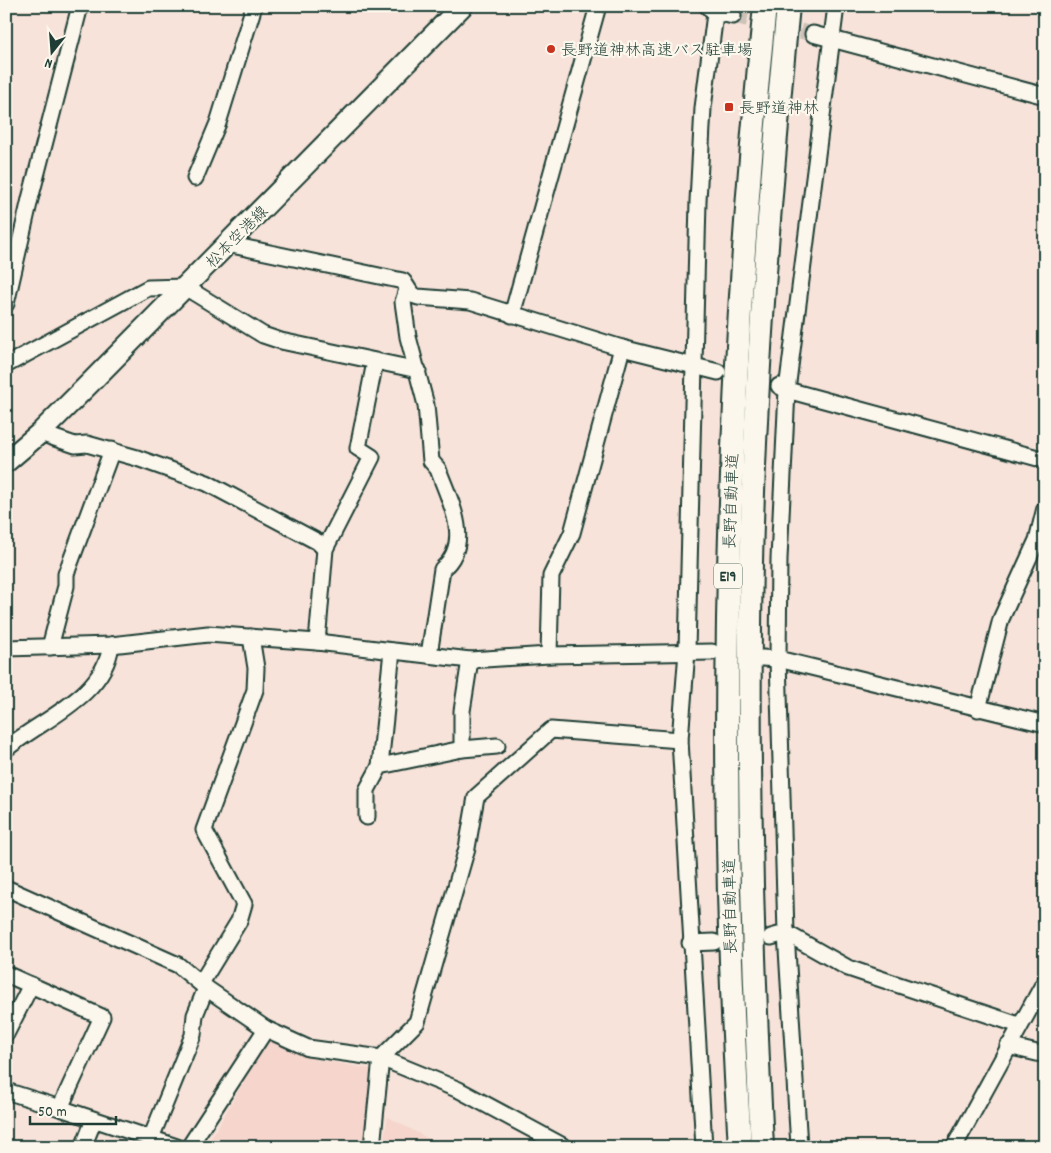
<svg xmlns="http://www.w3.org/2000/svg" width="1051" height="1153" viewBox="0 0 1051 1153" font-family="Dekko,'Klee One',sans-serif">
<rect width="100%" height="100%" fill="#f7e3d9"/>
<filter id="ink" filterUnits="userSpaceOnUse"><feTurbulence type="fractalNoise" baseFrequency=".02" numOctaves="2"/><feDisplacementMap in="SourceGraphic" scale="10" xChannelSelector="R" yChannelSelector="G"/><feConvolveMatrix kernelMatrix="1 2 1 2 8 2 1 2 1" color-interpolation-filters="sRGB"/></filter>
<g filter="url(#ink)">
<g fill="#f5d5cc">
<polygon points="268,1040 309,1058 371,1069 363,1147 206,1147"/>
<polygon points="388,1117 434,1142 431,1147 382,1147"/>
</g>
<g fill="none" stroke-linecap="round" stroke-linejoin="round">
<polyline stroke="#ccc2b8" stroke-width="15" stroke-dasharray="15 8" stroke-linecap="butt" points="733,16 813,34"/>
<defs>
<g id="minor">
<polyline points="708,7 715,12 733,16"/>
<polyline points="813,34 1045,96"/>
<polyline points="195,178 218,123 254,6"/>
<polyline points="227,244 403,281 412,295 418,297 470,301 622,348 718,372"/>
<path d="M407,289L403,302L408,337L426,405L431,461L438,469C449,500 474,543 442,569L429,655"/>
<polyline points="6,304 30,199 80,6"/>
<polyline points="512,315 598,6"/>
<polyline points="6,365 148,288 185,287 263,335 281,341 418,370"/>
<polyline points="779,386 787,390 1045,460"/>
<polyline points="40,433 75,445 87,444 137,458 207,483 318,542 325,549"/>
<polyline points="317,642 325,549 372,457 358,448 375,362"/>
<polyline points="50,647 66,586 66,574 112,450"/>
<polyline points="6,648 111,645 208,634 317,642 470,660 549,655 712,652"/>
<polyline points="549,655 551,576 572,533 622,348"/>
<polyline points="762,658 778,659 1045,724"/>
<polyline points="978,709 1001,619 1037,540 1045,508"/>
<path d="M6,749C42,719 104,697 111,645"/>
<polyline points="462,749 462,711 470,660"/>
<polyline points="380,766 392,651"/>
<polyline points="367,817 367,790 380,766 462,749 497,746"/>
<polyline points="6,888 178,965 206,988 266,1029 308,1048 381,1058 459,1090 565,1147"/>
<polyline points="771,937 786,933 848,968 1019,1025"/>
<polyline points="690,943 714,942"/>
<polyline points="6,974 102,1017 60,1108 6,1091"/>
<polyline points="201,983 239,921 244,904 204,830 255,690 256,668 251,637"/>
<polyline points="6,1034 31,985"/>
<polyline points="1008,1046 1045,1055"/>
<polyline points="60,1108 177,1147"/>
<polyline points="151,1138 193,1035 195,1015 206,988"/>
<polyline points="83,1147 94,1120"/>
<polyline points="189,1147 266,1029"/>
<polyline points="372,1147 381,1058 417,1022 467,848 476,797 551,730 680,740"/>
<polyline points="704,1147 680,740 687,651 698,201 703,108 716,6"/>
<polyline points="799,1147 786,933 778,659 779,559 787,390 836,6"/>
<polyline points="954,1147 1045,981"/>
</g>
<polyline id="major" points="6,462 40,433 92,381 462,6"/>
<g id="highway">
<path d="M740,1147C716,766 726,385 765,6"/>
<path d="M762,1147C752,952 747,756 751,562C755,376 770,191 788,6"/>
</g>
</defs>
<use href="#minor" stroke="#1f3d34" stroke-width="19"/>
<use href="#major" stroke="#1f3d34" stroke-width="24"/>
<use href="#highway" stroke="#1f3d34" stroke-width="26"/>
<use href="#minor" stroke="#fbf7ec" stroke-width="15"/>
<use href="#major" stroke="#fbf7ec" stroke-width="20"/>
<use href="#highway" stroke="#fbf7ec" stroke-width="22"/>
</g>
</g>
<g fill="#c8321e" stroke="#fbf7ec" stroke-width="2">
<circle cx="551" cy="49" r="5"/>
<rect x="724" y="102" width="10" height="10" rx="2.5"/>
</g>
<g text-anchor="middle" stroke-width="4.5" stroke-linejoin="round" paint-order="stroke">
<rect fill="#fbf7ec" stroke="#61756b" stroke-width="1" x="714" y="563.5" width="28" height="25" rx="4"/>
<g font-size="15" font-weight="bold" fill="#1f3d34">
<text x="728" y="581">E19</text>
</g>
<g font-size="16" fill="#1f3d34" stroke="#fbf7ec" text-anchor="start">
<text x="561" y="55">長野道神林高速バス駐車場</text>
<text x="739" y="113">長野道神林</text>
</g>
<g font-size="16" fill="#1f3d34" stroke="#fbf7ec">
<text transform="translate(236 236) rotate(-45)" y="6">松本空港線</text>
<text transform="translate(730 501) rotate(-88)" y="6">長野自動車道</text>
<text transform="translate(729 906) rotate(-91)" y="6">長野自動車道</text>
</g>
</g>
<rect width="1051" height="1153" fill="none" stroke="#fbf7ec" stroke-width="25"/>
<rect x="12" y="12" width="1026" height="1128" fill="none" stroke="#1f3d34" stroke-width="2" filter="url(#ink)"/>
<g transform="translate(52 52) rotate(197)" stroke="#fbf7ec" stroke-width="4" paint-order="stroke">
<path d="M0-4L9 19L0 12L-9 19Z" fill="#1f3d34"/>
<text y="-8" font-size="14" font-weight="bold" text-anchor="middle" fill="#1f3d34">N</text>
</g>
<path d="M30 1116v8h86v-8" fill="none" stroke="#1f3d34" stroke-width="2.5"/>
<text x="38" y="1116" font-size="15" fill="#1f3d34" stroke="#fbf7ec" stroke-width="4" paint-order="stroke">50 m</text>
</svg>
